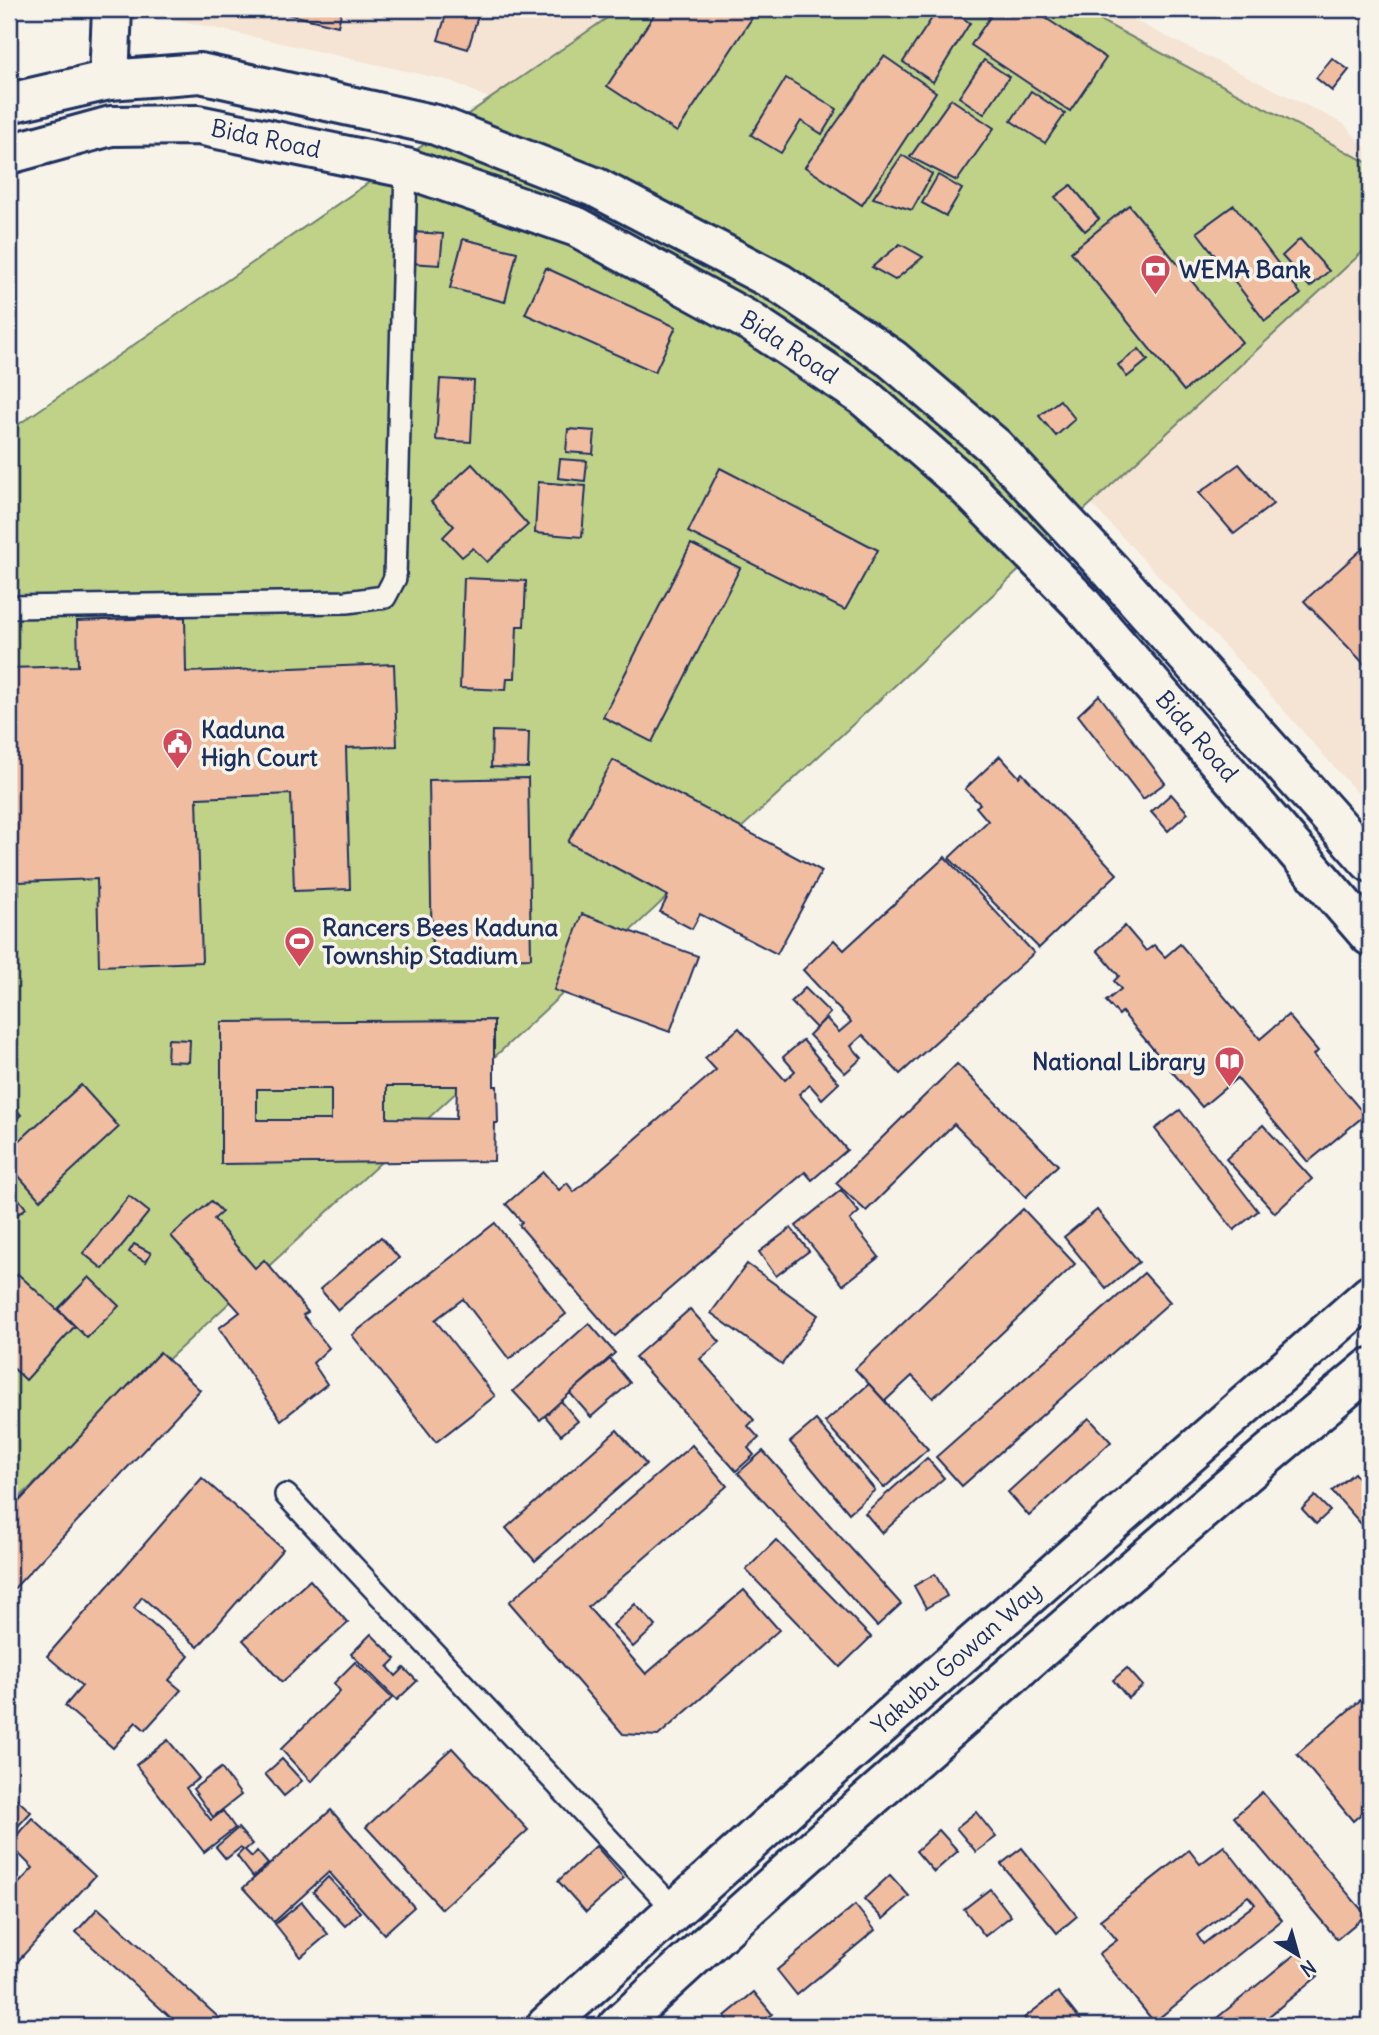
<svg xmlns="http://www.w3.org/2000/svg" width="1379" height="2035" viewBox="0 0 1379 2035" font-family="Delius,sans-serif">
<rect width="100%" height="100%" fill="#f7f3e8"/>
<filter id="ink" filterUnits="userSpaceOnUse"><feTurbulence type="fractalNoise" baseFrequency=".0143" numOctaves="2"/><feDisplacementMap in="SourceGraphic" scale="14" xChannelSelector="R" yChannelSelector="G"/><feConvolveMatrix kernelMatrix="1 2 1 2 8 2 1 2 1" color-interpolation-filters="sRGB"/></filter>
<g filter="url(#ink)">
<polygon fill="#f5e3d3" points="165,9 1117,9 1139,23 1344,124 1370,154 1370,807 1261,685 995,401 789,235 451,81 165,17"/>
<polygon fill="#c0d287" stroke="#6e8072" stroke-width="2" points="620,9 1079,9 1370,164 1370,245 9,1507 9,431"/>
<g fill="#f0bda1" stroke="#1b2f5e" stroke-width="2" fill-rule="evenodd">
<polygon points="285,9 342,9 338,26 283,13"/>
<polygon points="448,9 480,9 468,49 438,40"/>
<polygon points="658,9 758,9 677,132 607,86"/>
<polygon points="938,9 949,9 970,23 933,82 903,62"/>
<polygon points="978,9 1032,9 1106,58 1070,111 971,45 990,17"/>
<polygon points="884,56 936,92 862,205 805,167"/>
<polygon points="1332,58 1349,70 1332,91 1316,78"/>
<polygon points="984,60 1009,77 984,114 959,97"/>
<polygon points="786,78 837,109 822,134 801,121 781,153 751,135"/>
<polygon points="1031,91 1065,114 1045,143 1011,121"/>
<polygon points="951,99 994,128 957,181 910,157"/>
<polygon points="902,155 932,174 912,210 873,198"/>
<polygon points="938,175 962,189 946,216 922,203"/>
<polygon points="1071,185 1099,219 1085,231 1055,197"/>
<polygon points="1129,205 1242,342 1184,391 1071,252"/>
<polygon points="1234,205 1301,294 1265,321 1197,232"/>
<polygon points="412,232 443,234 440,265 410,263"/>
<polygon points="463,239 517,252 505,302 450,288"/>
<polygon points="1300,239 1329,271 1310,287 1282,256"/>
<polygon points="900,244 923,257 895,280 872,267"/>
<polygon points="546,268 676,327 655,372 525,314"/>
<polygon points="1139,349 1148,360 1127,377 1118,365"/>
<polygon points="440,379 474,381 471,442 436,440"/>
<polygon points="1060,400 1075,419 1056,436 1039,416"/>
<polygon points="568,429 595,431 593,454 566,452"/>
<polygon points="560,459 587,461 585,481 558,478"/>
<polygon points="472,464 528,525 487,562 473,548 462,557 443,537 454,526 431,502"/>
<polygon points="1239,464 1273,504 1234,534 1199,493"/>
<polygon points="720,468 878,550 845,610 688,532"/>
<polygon points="538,482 586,486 582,537 535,533"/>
<polygon points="1370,542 1370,670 1304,601"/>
<polygon points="691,544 740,568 652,742 603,717"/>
<polygon points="464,578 526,581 524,626 517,626 515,678 507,678 506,690 460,688"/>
<polygon points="185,617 186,672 394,664 397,746 346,748 350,889 294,891 291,794 197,798 202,962 99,966 97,879 19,882 19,895 9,895 9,668 78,666 77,621"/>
<polygon points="1099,695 1165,783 1143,799 1078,715"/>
<polygon points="492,731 529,732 528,768 491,767"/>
<polygon points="1000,756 1019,777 1022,773 1117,874 1039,948 949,858 988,821 976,807 980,804 965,789"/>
<polygon points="613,760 822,871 777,954 700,914 692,929 660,912 668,896 568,842"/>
<polygon points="528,778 531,958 432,960 429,780"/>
<polygon points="1171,794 1188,813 1168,831 1151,812"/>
<polygon points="945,857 1034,953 900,1074 863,1035 851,1046 862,1058 845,1073 809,1035 826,1018 839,1032 851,1022 803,970 834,940 844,950"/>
<polygon points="582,914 698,956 670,1032 554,990"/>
<polygon points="1125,926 1146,951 1154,945 1165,957 1180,944 1260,1039 1288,1015 1318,1051 1314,1055 1365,1115 1308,1162 1237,1078 1202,1107 1122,1012 1119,1015 1106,1001 1121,989 1114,981 1119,976 1097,950"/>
<polygon points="805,988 830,1013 816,1028 791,1002"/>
<path d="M494,1020V1086H497L498,1123H495L494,1161L221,1164V1022ZM387,1086H457L456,1119L387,1118ZM257,1089H331V1120H257Z"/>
<polygon points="739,1028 785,1080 795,1071 783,1057 803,1040 839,1083 822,1099 810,1085 799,1094 847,1150 812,1180 805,1172 615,1336 519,1225 522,1222 506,1204 543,1172 559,1190 567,1183 574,1192 716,1070 705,1058"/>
<polygon points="168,1039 190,1040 189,1062 167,1061"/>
<polygon points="957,1064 1058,1165 1026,1197 954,1124 866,1211 836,1183"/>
<polygon points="81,1085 119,1127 40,1200 9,1165 9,1150"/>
<polygon points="9,1101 21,1115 9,1125"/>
<polygon points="1180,1110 1258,1211 1234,1230 1155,1129"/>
<polygon points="1263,1125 1312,1179 1275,1213 1226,1159"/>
<polygon points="9,1187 26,1208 9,1221"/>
<polygon points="841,1190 859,1212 850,1220 879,1257 843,1285 796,1226"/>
<polygon points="129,1196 149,1212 103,1269 83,1253"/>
<polygon points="211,1201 222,1212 214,1219 236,1246 255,1268 264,1260 308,1312 303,1315 329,1348 313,1363 327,1384 281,1420 219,1328 240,1312 171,1236"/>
<polygon points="1023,1209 1075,1264 933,1398 912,1376 885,1401 855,1369"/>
<polygon points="1097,1210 1139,1262 1106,1289 1064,1237"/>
<polygon points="495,1223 566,1314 509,1359 463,1299 435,1320 495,1396 436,1442 352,1335"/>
<polygon points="791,1228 809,1251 776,1276 759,1252"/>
<polygon points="381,1237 399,1258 338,1310 320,1289"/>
<polygon points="134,1244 151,1253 146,1262 129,1252"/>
<polygon points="747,1264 818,1315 782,1364 711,1313"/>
<polygon points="1144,1273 1170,1302 962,1486 936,1457"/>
<polygon points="18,1274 75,1326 26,1380 9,1364 9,1284"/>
<polygon points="89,1277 119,1306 87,1338 58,1309"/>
<polygon points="690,1309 720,1342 700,1359 754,1420 748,1426 759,1438 748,1448 754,1455 736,1471 635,1357"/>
<polygon points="589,1323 615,1353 540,1420 513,1391"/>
<polygon points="160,1352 200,1390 9,1594 9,1512"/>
<polygon points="610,1359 630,1383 591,1417 570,1393"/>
<polygon points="869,1384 928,1449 884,1488 825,1422"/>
<polygon points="561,1401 578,1421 561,1435 545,1416"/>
<polygon points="1089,1418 1111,1442 1029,1516 1008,1492"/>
<polygon points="816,1420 875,1490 849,1513 790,1442"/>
<polygon points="617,1430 646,1464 535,1561 506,1528"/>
<polygon points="692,1445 727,1486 588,1607 646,1674 744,1590 779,1630 658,1736 623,1734 509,1602"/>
<polygon points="763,1451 901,1604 877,1626 738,1473"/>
<polygon points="927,1458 944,1478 882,1533 865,1513"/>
<polygon points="1354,1473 1370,1492 1370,1534 1332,1491"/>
<polygon points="202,1478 283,1549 198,1647 142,1597 134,1608 189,1656 169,1680 181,1690 145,1730 136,1722 113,1748 65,1706 82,1686 47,1656"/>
<polygon points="1315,1496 1330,1511 1316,1524 1302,1509"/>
<polygon points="776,1540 871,1637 840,1667 746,1570"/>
<polygon points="935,1574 947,1596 926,1608 914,1586"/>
<polygon points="310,1580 348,1623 282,1682 243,1640"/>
<polygon points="635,1604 656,1626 633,1647 613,1625"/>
<polygon points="371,1634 396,1659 388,1667 396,1676 404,1668 417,1681 397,1700 351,1654"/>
<polygon points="355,1662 392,1698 311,1782 281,1749 340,1691 334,1683"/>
<polygon points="1127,1668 1143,1686 1128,1698 1113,1680"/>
<polygon points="1370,1692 1370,1806 1353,1821 1297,1754"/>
<polygon points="168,1740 199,1778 186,1788 211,1820 223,1811 235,1828 204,1852 136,1765"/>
<polygon points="452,1748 528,1830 442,1909 366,1827"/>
<polygon points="282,1759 302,1781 284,1796 265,1774"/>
<polygon points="221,1768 241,1795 213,1817 193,1789"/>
<polygon points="9,1792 31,1812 9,1836"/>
<polygon points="1262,1792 1366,1915 1337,1939 1234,1817"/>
<polygon points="331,1810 414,1907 384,1934 329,1872 274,1922 243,1888"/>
<polygon points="976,1812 996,1837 976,1852 956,1828"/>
<polygon points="32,1818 95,1876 9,1971 9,1894 33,1868 9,1844"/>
<polygon points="238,1828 252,1844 245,1850 252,1857 257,1851 268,1864 253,1877 237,1856 243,1850 240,1848 226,1859 216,1847"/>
<polygon points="939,1830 958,1851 934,1872 916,1851"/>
<polygon points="596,1846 624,1878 586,1912 558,1881"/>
<path d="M1224,1846L1282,1920L1154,2022L1099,1954L1117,1940L1100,1920L1189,1850L1200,1864ZM1248,1896L1255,1904L1203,1944L1197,1935Z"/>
<polygon points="1022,1848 1077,1916 1057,1933 1001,1864"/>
<polygon points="890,1875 909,1896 883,1919 864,1899"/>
<polygon points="328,1877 360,1912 345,1926 313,1892"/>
<polygon points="990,1889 1011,1916 985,1936 964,1909"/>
<polygon points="302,1902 328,1934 301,1957 275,1924"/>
<polygon points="855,1905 875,1930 797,1995 777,1970"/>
<polygon points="98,1908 228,2026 180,2026 76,1932"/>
<polygon points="1299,1951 1318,1976 1257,2026 1207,2026"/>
<polygon points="754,1992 772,2014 758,2026 733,2026 725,2016"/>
<polygon points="1058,1992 1085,2026 1047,2024 1031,2026 1024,2018"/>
</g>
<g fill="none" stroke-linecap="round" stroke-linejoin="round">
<defs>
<g id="lane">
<polyline points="9,607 347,602 385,597 395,578 406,168"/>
<polyline points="286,1495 675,1910"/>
</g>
<polyline id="street" points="109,80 112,9"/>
<g id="secondary">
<polyline points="9,103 109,80 200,73 436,125 597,188 779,283 892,359 995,447 1112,572 1370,862"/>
<path id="s1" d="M9,154L111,126L198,125L406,168L577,227L751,322L863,396L965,485L1080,602L1370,936"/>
<path id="s2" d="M546,2026L828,1772L1370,1295"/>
<path d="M618,2026C863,1800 1115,1583 1370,1368"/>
</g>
</defs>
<use href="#lane" stroke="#1b2f5e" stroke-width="26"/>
<use href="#street" stroke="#1b2f5e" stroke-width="44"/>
<use href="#secondary" stroke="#1b2f5e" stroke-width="44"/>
<use href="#lane" stroke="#f7f3e8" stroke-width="21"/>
<use href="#street" stroke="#f7f3e8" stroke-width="38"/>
<use href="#secondary" stroke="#f7f3e8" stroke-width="38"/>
</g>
</g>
<defs>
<symbol id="bank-pin" viewBox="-11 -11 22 30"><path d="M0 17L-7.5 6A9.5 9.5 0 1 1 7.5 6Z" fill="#d1495b" stroke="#f7f3e8"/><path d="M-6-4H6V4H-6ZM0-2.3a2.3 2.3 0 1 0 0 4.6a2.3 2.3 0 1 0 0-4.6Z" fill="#fff"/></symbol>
<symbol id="civic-pin" viewBox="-11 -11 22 30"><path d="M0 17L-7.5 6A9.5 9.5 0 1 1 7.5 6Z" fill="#d1495b" stroke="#f7f3e8"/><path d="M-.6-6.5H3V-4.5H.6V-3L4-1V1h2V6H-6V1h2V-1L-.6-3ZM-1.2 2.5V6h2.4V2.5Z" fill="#fff"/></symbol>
<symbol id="stadium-pin" viewBox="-11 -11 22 30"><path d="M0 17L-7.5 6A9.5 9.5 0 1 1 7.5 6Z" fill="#d1495b" stroke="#f7f3e8"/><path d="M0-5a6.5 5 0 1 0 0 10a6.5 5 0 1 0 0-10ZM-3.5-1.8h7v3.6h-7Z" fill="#fff"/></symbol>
<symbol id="library-pin" viewBox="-11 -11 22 30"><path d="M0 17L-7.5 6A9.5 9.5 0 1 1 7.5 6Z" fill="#d1495b" stroke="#f7f3e8"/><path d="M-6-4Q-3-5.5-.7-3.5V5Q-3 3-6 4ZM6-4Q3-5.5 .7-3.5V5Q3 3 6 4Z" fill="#fff"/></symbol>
</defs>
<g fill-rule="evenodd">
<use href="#bank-pin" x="1138" y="252" width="35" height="47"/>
<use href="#civic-pin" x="160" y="726" width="35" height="47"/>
<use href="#stadium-pin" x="282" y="924" width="35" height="47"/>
<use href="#library-pin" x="1212" y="1044" width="35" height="47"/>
</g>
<g text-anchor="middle" stroke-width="7" stroke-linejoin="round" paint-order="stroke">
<g font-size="24" fill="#1b2f5e" stroke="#f7f3e8">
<text dy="8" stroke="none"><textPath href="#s1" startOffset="262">Bida Road</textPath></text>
<text dy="8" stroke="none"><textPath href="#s1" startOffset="830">Bida Road</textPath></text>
<text dy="8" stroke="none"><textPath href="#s1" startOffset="1396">Bida Road</textPath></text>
<text dy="8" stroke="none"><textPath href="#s2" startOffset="551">Yakubu Gowan Way</textPath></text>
</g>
<g font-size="24" font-weight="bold" fill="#1b2f5e" stroke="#f7f3e8" text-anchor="start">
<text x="1179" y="278">WEMA Bank</text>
<text x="201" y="738">Kaduna<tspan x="201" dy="28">High Court</tspan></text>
<text x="322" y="936">Rancers Bees Kaduna<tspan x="322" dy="28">Township Stadium</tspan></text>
<text x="1206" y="1070" text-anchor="end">National Library</text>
</g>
</g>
<rect width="1379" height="2035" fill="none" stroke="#f7f3e8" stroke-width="35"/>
<rect x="18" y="18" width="1344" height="2000" fill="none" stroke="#1b2f5e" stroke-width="2.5" filter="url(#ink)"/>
<g transform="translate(1298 1955) rotate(143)" stroke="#f7f3e8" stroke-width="5" paint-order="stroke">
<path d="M0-5L12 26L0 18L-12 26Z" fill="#1b2f5e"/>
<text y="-10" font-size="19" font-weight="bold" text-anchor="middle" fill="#1b2f5e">N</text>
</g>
</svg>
